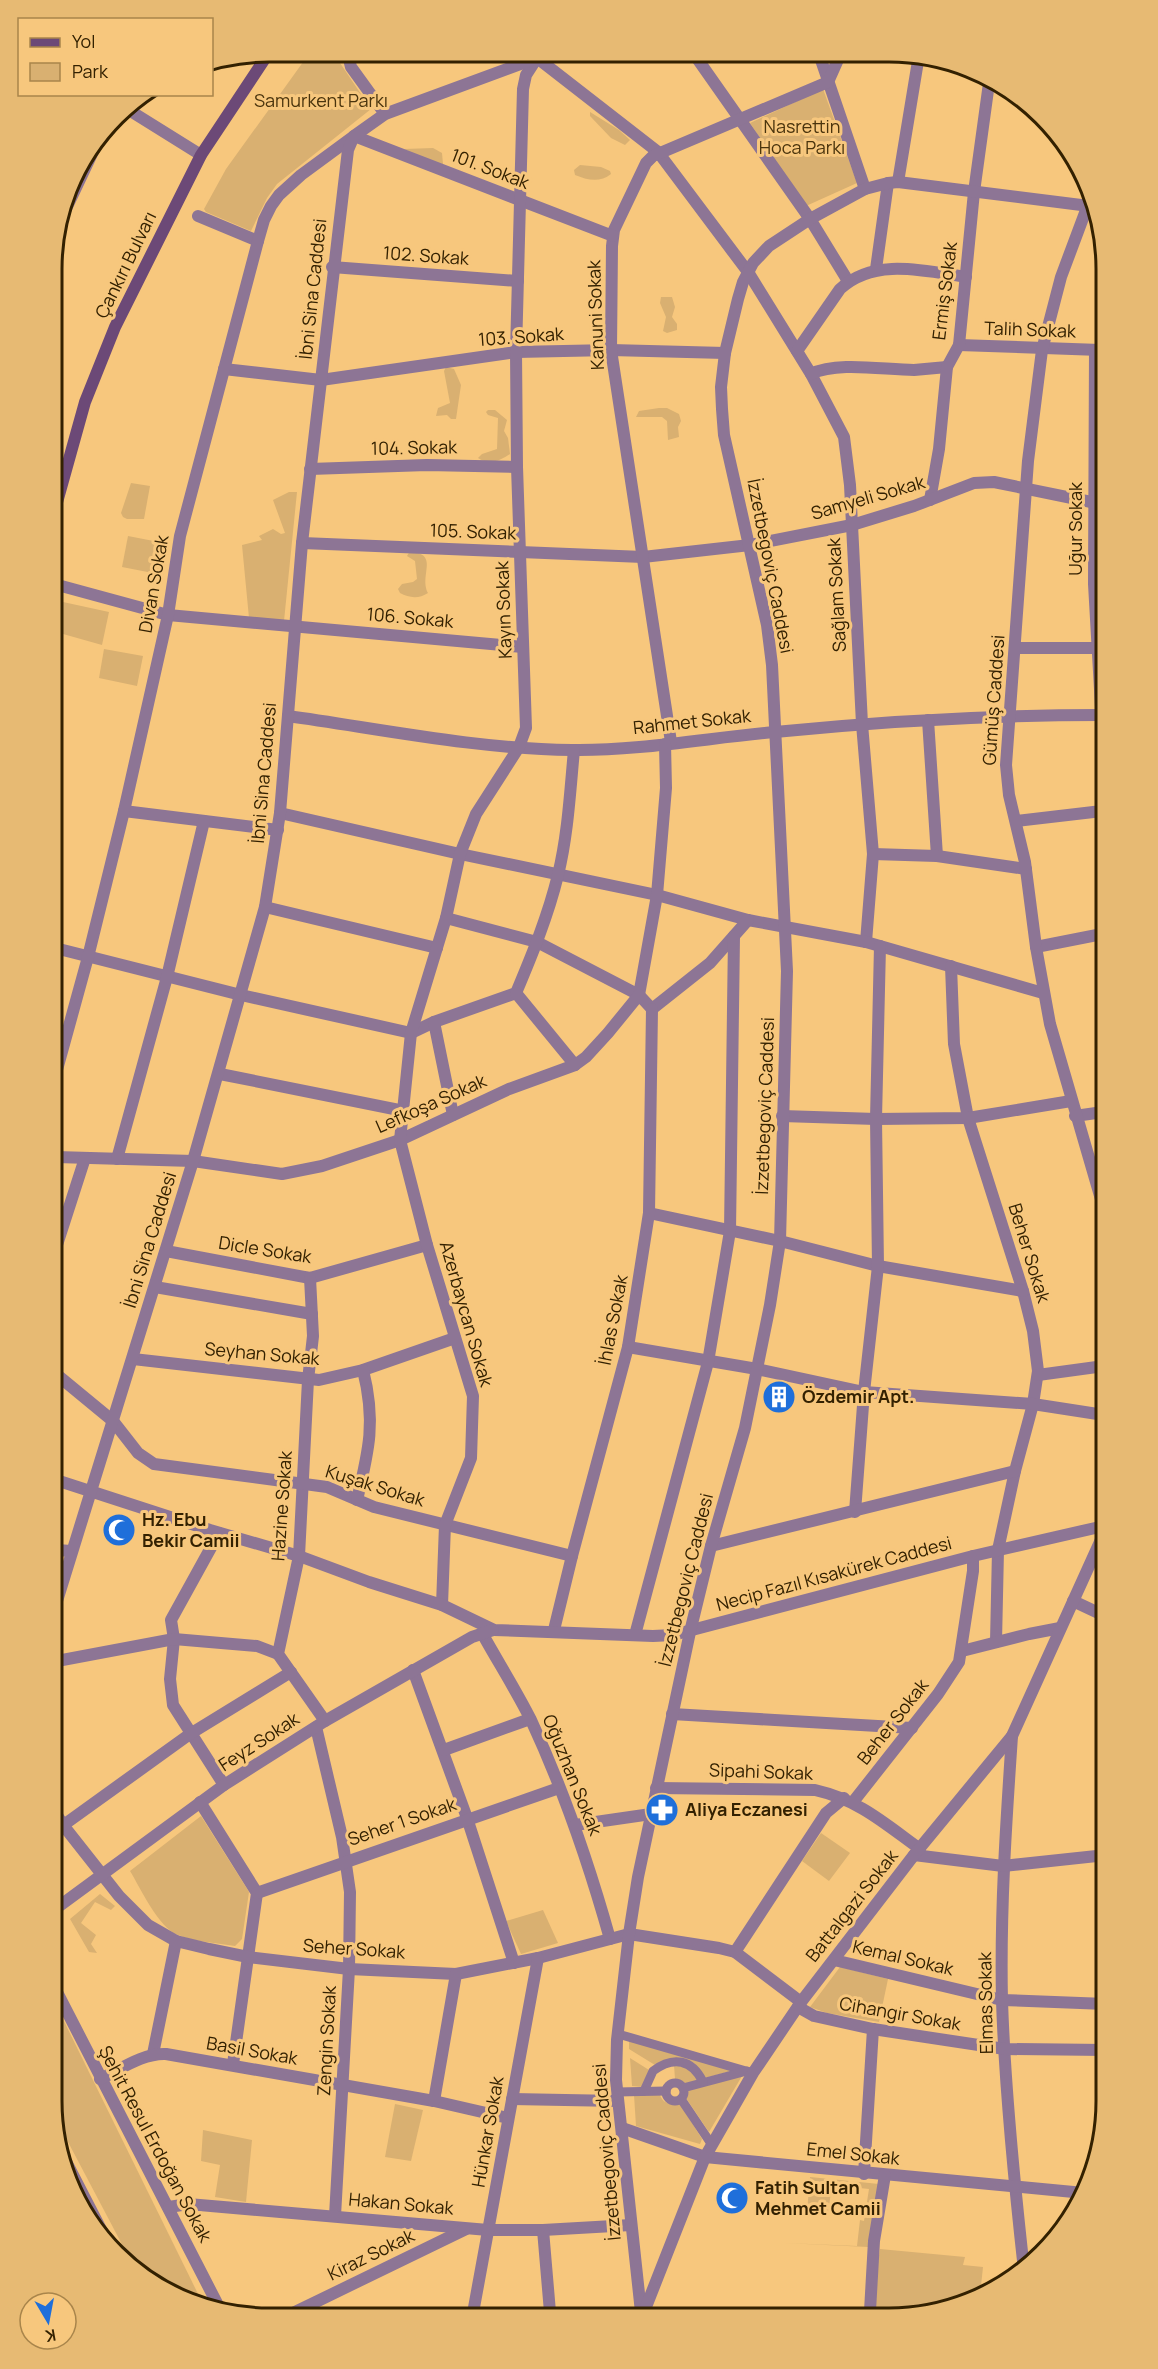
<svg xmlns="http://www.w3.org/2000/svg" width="1158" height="2369" viewBox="0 0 1158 2369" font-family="Manrope,sans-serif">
<rect width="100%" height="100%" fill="#f7c77d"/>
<g fill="#d9b071">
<polygon points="311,51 332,51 371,109 277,184 267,198 251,231 206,212 204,209 226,169"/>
<polygon points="823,89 857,183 806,206 750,123"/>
<polygon points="590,112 619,130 630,140 625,145 611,138 590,116"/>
<polygon points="433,148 442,153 443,164 439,166 404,149"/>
<path d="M580,165L601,167L610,171L611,174C600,183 587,180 575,175L574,170Z"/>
<polygon points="661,297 672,297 675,307 672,317 677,324 677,330 667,333 663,331 666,317 660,303"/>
<polygon points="446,367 454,369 461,385 456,419 451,419 447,415 436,416 438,408 450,403 444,371"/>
<polygon points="659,408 667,408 679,414 681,421 678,427 679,437 668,440 667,421 662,417 636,417 639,411"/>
<path d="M488,410H495L507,420L504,431L508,438L510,454C500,461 489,465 478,458L482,454L497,449L498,418L488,415L486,412Z"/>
<polygon points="131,483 150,486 144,519 127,519 123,517 121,513"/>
<polygon points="289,492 297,492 284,621 249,618 242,545 262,540 259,536 273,529 281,534 285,533 273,500"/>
<polygon points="128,536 169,544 163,575 122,567"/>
<path d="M410,551C440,555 419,574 428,593C419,599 409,598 400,593L398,589L402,584L413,582L417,579L415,561L407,556Z"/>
<polygon points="63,602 109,612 102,645 56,632"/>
<polygon points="104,649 143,656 137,686 99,678"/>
<path d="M201,1816L249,1892L242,1939L235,1946C217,1943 195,1942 178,1935C158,1927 141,1889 130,1871Z"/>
<polygon points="821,1833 850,1853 829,1881 802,1861"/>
<polygon points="100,1894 115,1906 111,1910 95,1902 81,1923 96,1935 91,1944 97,1953 89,1952 70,1919"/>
<polygon points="543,1910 558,1943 521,1954 506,1921"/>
<polygon points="840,1967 888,1979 879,2022 827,2013 810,2007"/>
<polygon points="58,2009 202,2302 135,2269 58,2123"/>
<polygon points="629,2040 735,2070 704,2078 694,2064 655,2065 629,2049"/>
<polygon points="630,2058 649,2070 642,2087 632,2086"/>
<polygon points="674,2065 688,2068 699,2080 684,2085 675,2079"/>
<polygon points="742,2076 709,2132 686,2098 689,2090"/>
<path d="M634,2095H660C663,2104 671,2105 680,2104L702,2139L700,2144L636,2126Z"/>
<polygon points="395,2104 423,2110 411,2161 385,2157"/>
<polygon points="203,2130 252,2140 246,2202 215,2197 220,2165 201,2161"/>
<polygon points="810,2177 879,2184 868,2247 785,2243 857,2246 860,2220 864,2221 869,2189 832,2185 828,2213 807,2212"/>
<polygon points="880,2249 965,2257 963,2265 983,2267 980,2295 946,2310 876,2311 876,2276"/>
</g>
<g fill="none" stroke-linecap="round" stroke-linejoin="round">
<g stroke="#8d7595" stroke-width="9">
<polyline points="618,2034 753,2073"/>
<circle cx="675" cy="2092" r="9"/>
<polyline points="683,2088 747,2071"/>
<path d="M644,2091L653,2071C673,2056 692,2059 703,2082"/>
<polyline points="617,2092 666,2091"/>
<polyline points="681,2099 712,2145"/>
</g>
<g stroke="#8d7595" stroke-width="12">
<polyline points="347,51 351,67 385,114"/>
<polyline points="532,54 658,152 748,272 811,374 844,437 850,485 862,724 873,854 866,942"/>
<polyline points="694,54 810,219 848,281"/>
<polyline points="819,54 865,189"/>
<polyline points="124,107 201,155"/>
<polyline points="898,182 919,55"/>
<polyline points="198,216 258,241"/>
<polyline points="56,230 99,139"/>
<polyline points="332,267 518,281"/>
<polyline points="876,269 888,183"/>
<polyline points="959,345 1100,350"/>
<polyline points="1095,350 1094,584 1101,707"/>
<path d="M797,351L840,289C874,257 925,271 966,277"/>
<polyline points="224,369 321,380 516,352 611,350 725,353"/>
<path d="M811,374C838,361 884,370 914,370C925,369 936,368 947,367"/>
<polyline points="310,469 427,465 517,467"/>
<polyline points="930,500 939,449 947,367 959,345 974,192 989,83"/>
<polyline points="302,543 643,557 750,545 852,525 914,506 974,483 994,482 1101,504"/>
<polyline points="54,584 168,615 523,647"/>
<polyline points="1015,648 1101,648"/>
<path d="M288,716C381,729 477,749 572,750C638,751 708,738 775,732C884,721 992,715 1101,715"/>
<polyline points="928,720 937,856"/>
<polyline points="671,742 611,350 612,246 614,230 646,163 653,156 828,82 840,55"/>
<polyline points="124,811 278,830"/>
<polyline points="280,813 460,854 657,895 748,920 866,942 1043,993"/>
<polyline points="1016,821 1102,811"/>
<polyline points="873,854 937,856 1026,869"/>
<polyline points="265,907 437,948"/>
<polyline points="446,918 537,942 639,995 657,895 666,788 665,744"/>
<polyline points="1036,947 1102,934"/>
<path d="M55,948L241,995L411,1033L434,1022L516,993C532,955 548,916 558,875C568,834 570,792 574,750"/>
<polyline points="951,966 954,1044 968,1118 1023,1291 1033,1331 1038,1371 1033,1404 1015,1471 998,1550 996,1642"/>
<polyline points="516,993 575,1065"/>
<polyline points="434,1022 453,1115"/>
<polyline points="220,1074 404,1111"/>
<polyline points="55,1077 88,957 124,811 168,615 180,536 258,241 264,220 271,206 279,195 301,175 354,136 613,236"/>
<polyline points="782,1116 876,1119 968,1118 1071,1101"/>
<polyline points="1075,1116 1103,1112"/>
<polyline points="56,1157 193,1161 282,1174 322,1166 400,1140 509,1089 575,1065 586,1057 608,1033 639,995 652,1009 710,963 748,920"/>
<polyline points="117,1159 167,977 204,821"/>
<polyline points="649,1213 780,1241 878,1266 1023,1291"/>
<polyline points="56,1248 85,1158"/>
<polyline points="166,1251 310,1278 427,1245"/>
<polyline points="310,1278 313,1336 308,1380 299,1556 278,1654 325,1721"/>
<polyline points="155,1287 312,1314"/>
<polyline points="628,1347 757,1369 864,1392 1033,1404 1104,1415"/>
<polyline points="133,1359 319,1380 363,1370 455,1338"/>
<polyline points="56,1374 113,1421 138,1453 154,1464 327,1487 374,1507 572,1556"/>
<polyline points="1038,1375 1104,1366"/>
<path d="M357,1500C369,1450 376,1421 363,1370"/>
<polyline points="855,1512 864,1392 878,1266 876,1119 880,946"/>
<polyline points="219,1533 171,1620 174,1639 170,1679 173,1705 224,1785"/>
<polyline points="711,1546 1015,1471"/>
<polyline points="57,1550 71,1551"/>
<polyline points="1073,1601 1105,1616"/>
<polyline points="442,1605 445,1525 471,1458 473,1396 427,1245 400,1140 411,1033 446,918 460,854 476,814 519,747 526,728 517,467 516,352 523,89 526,75 537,58"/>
<polyline points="554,1630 572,1556 628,1347 649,1213 652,1009"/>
<path d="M482,1633C498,1662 516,1690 531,1720C564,1791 589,1864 610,1939"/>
<polyline points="635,1635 708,1362 730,1231 734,936"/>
<polyline points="962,1651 1029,1634 1060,1628"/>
<polyline points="57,1661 174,1639 257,1646 278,1654"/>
<polyline points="413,1670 467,1818 514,1963"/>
<polyline points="672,1714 912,1728"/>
<polyline points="316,1727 342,1837 350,1892 349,1969 335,2216"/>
<path d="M1012,1736C1006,1824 1000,1912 1002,2001C1005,2091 1014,2180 1024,2270"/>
<polyline points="444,1750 530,1719"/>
<path d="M656,1788L815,1790C859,1800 884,1823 920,1849"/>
<polyline points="200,1802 257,1893 233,2064"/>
<polyline points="853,1802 938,1694 959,1662 973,1571 973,1556"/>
<polyline points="57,1815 63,1825 119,1896 148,1925 176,1941 209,1949 248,1957 349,1969 456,1974 538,1958 629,1934 719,1948 735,1952 801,2002"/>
<polyline points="575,1825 651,1814"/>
<polyline points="58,1829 190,1734 291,1672"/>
<polyline points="914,1855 1003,1866 1106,1855"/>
<polyline points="257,1893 559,1788"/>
<polyline points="735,1952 826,1813 844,1798"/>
<polyline points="834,1960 1002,2000 1106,2004"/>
<polyline points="58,1994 221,2311"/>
<polyline points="798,2007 814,2016 873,2029 1005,2049 1106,2050"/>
<polyline points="153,2054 176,1941"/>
<path d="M100,2079C121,2069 143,2053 166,2054L434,2101L508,2118"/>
<polyline points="512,2099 618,2101"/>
<polyline points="434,2101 456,1974"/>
<polyline points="622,2128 705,2157 1084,2193"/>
<polyline points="58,2146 108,2243"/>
<polyline points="864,2174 873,2029"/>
<polyline points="169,2207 188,2204 488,2230 543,2230 631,2225"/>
<polyline points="543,2230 550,2312"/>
<polyline points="870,2311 874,2241 885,2175"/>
<polyline points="473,2313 538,1958"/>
<polyline points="291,2314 466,2229"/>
</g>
<g stroke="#8d7595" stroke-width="12">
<polyline points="1092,194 1061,277 1042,350 1028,461 1006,765 1009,795 1025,862 1036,947 1050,1024 1103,1206"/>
<polyline points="53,463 66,466"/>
<polyline points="56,1480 210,1530 299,1556 369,1582 442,1605 494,1630 653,1636 673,1635 973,1556 1104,1526"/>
<polyline points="57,1601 193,1161 265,907 280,813 302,543 348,150 354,136 385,114 550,53"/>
<polyline points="58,1907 224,1785 325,1721 472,1637 493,1630"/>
<polyline points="641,2312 616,2080 617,2040 629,1934 638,1877 690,1632 711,1546 745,1428 770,1305 780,1241 787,971 772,665 767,625 724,435 722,409 721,387 725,353 738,299 743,282 753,263 769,246 810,219 865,189 888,183 898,182 1097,207"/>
<polyline points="644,2312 705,2157 753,2073 801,2002 914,1855 1012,1736 1104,1533"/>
</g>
<polyline stroke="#6c4977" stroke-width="12" points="54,513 85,402 115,327 201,155 270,51"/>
</g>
<defs>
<symbol id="building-disc" viewBox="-11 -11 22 22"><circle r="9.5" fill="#1f6fda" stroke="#f7c77d"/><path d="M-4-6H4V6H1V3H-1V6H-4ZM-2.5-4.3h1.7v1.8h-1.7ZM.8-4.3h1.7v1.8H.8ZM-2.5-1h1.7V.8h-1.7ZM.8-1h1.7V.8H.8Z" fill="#fff"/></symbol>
<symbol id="mosque-disc" viewBox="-11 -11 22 22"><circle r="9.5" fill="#1f6fda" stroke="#f7c77d"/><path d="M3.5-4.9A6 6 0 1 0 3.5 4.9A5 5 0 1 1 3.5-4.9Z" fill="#fff"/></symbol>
<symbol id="pharmacy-disc" viewBox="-11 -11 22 22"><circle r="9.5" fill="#1f6fda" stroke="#f7c77d"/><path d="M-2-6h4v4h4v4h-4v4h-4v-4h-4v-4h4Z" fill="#fff"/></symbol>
</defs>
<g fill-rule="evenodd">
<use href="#building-disc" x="760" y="1378" width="38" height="38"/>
<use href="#mosque-disc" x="100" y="1511" width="38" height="38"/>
<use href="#pharmacy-disc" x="643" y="1791" width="38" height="38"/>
<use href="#mosque-disc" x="713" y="2179" width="38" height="38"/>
</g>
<g text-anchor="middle" stroke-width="6" stroke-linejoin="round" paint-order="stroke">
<g font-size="18" fill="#4a340d" stroke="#f7c77d">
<text x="321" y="107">Samurkent Parkı</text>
<text x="802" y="133">Nasrettin<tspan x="802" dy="21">Hoca Parkı</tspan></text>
</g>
<g font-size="18" fill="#332101" stroke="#f7c77d">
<text transform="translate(490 169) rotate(21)" y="6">101. Sokak</text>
<text transform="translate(426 256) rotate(4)" y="6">102. Sokak</text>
<text transform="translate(126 265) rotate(-64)" y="6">Çankırı Bulvarı</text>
<text transform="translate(313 289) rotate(-84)" y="6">İbni Sina Caddesi</text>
<text transform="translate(945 291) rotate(-83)" y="6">Ermiş Sokak</text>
<text transform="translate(596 315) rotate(-92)" y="6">Kanuni Sokak</text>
<text transform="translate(1030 330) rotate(2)" y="6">Talih Sokak</text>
<text transform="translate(521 337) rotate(-4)" y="6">103. Sokak</text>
<text transform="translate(414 448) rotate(-1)" y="6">104. Sokak</text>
<text transform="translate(868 498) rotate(-16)" y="6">Samyeli Sokak</text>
<text transform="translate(1076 529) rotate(-90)" y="6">Uğur Sokak</text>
<text transform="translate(473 532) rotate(2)" y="6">105. Sokak</text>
<text transform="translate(770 566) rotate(79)" y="6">İzzetbegoviç Caddesi</text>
<text transform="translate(154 584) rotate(-80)" y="6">Divan Sokak</text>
<text transform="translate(837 595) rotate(-93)" y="6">Sağlam Sokak</text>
<text transform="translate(504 610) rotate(-92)" y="6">Kayın Sokak</text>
<text transform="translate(410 618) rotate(5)" y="6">106. Sokak</text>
<text transform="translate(994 700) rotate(-86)" y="6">Gümüş Caddesi</text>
<text transform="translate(692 722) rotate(-6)" y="6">Rahmet Sokak</text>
<text transform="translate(264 773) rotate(-85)" y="6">İbni Sina Caddesi</text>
<text transform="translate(431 1104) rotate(-24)" y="6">Lefkoşa Sokak</text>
<text transform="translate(765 1106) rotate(-88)" y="6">İzzetbegoviç Caddesi</text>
<text transform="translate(150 1240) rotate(-73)" y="6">İbni Sina Caddesi</text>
<text transform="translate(265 1250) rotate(9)" y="6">Dicle Sokak</text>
<text transform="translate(1029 1253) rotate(73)" y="6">Beher Sokak</text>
<text transform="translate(466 1314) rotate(74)" y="6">Azerbaycan Sokak</text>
<text transform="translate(613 1320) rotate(-79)" y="6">İhlas Sokak</text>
<text transform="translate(262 1354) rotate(5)" y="6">Seyhan Sokak</text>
<text transform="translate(375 1486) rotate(17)" y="6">Kuşak Sokak</text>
<text transform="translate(282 1506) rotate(-86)" y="6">Hazine Sokak</text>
<text transform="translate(834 1574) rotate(-15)" y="6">Necip Fazıl Kısakürek Caddesi</text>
<text transform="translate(686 1580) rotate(-76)" y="6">İzzetbegoviç Caddesi</text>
<text transform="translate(893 1722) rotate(-52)" y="6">Beher Sokak</text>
<text transform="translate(259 1742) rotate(-33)" y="6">Feyz Sokak</text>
<text transform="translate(761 1772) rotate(2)" y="6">Sipahi Sokak</text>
<text transform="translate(572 1775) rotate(68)" y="6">Oğuzhan Sokak</text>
<text transform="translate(402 1822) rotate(-19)" y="6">Seher 1 Sokak</text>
<text transform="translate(852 1906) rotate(-52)" y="6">Battalgazi Sokak</text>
<text transform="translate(354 1949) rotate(4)" y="6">Seher Sokak</text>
<text transform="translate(903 1958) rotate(13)" y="6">Kemal Sokak</text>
<text transform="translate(986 2003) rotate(-91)" y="6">Elmas Sokak</text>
<text transform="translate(900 2014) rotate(10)" y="6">Cihangir Sokak</text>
<text transform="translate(327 2041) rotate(-87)" y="6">Zengin Sokak</text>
<text transform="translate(252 2051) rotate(10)" y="6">Basil Sokak</text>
<text transform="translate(488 2132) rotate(-80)" y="6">Hünkar Sokak</text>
<text transform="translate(155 2144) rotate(62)" y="6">Şehit Resul Erdoğan Sokak</text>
<text transform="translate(607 2152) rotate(-95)" y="6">İzzetbegoviç Caddesi</text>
<text transform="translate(853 2154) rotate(6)" y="6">Emel Sokak</text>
<text transform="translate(401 2204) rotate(5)" y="6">Hakan Sokak</text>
<text transform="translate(371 2255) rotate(-26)" y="6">Kiraz Sokak</text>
</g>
<g font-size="18" font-weight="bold" fill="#332101" stroke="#f7c77d" text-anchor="start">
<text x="802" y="1403">Özdemir Apt.</text>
<text x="142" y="1526">Hz. Ebu<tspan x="142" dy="21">Bekir Camii</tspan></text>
<text x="685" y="1816">Aliya Eczanesi</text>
<text x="755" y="2194">Fatih Sultan<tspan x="755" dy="21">Mehmet Camii</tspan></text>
</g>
</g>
<path d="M0 0H1158V2369H0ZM269 62H889A207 207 0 0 1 1096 269V2101A207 207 0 0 1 889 2308H269A207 207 0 0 1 62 2101V269A207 207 0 0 1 269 62Z" fill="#e7ba73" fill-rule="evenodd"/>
<path fill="none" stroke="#332101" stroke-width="3" d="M269 62H889A207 207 0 0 1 1096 269V2101A207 207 0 0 1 889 2308H269A207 207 0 0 1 62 2101V269A207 207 0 0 1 269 62Z"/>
<rect x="18" y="18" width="195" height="78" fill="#f7c77d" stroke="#a9854b" stroke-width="1.5"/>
<rect x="30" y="38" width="30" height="9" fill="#6c4977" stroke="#a9854b" stroke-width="1.5"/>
<text x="72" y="48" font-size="18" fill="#332101">Yol</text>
<rect x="30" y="63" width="30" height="18" fill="#d9b071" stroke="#a9854b" stroke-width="1.5"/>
<text x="72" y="78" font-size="18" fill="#332101">Park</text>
<g transform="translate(48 2321) rotate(170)"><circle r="28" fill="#f7c77d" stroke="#a9854b" stroke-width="1.5"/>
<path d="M0-4.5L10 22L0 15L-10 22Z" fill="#1f6fda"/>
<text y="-9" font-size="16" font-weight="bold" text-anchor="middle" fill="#332101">K</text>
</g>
</svg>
